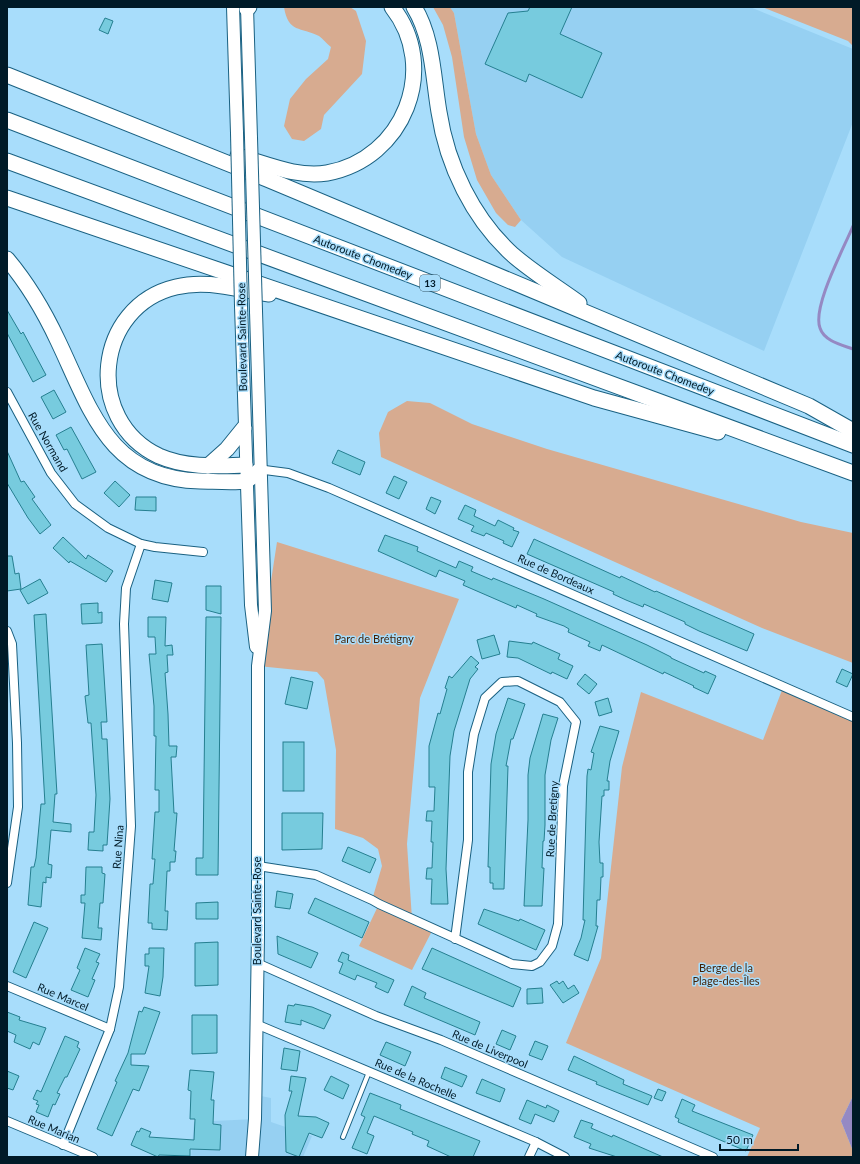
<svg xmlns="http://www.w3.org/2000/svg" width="860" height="1164" viewBox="0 0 860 1164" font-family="Lato,sans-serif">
<rect width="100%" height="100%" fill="#a8ddfb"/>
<g fill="#96d0f2">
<polygon points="450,7 750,7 853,49 853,122 764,351 562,257 521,220 491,175 476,134 454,13"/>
<polygon points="256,1095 271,1098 271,1122 312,1136 303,1157 191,1157 194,1122 255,1119"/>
</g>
<g fill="#d7ab90">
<path d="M284,7H350L356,11L366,41L362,74L324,115L321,129L304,141L292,139L284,126L290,99L306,79L328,59L331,47C327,44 323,39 319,36C301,27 288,33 284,7Z"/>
<polygon points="433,7 450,7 454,13 476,134 491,175 521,220 515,227 508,225 496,213 477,180 464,137 452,57 443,25"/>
<polygon points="762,7 853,7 853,46 848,41"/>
<polygon points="407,401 430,403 472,424 547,449 801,522 853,533 853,663 762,628 381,457 379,433 388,412"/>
<polygon points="277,542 459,599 420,698 407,844 412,919 433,929 412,970 359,946 379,904 372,900 382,866 378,849 363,838 335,829 336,750 324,680 317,672 258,666"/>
<polygon points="784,685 853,717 853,1096 841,1121 853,1151 853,1157 747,1157 760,1128 566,1043 601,958 622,767 641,692 763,740"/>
</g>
<polygon fill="#9589c3" points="853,1096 853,1151 841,1121"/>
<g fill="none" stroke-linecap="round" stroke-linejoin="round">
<path stroke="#9589c3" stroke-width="3" d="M853,226C844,248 812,307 820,328C824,341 842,345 853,349"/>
</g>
<g fill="#77cbde" stroke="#257f90">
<polygon points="530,7 572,7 560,34 602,53 582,98 529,74 526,82 485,64 508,13 528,11"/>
<polygon points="105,18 113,21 108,34 99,30"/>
<polygon points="7,310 21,334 23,332 46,375 33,382 7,333"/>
<polygon points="54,390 66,412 53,419 41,397"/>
<polygon points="71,427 96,472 82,479 67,449 64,450 56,435"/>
<polygon points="338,450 365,462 360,475 332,463"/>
<polygon points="7,451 21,482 24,481 35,497 32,499 51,525 40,534 28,518 7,483"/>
<polygon points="394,476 407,482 399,499 386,493"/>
<polygon points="115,481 130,495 119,507 104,493"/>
<polygon points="136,497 156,497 156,511 135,510"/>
<polygon points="431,497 441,501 435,514 426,509"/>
<polygon points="465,505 476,510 474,516 495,526 498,520 514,528 513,530 519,532 512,547 503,543 504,541 486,533 484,536 471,531 474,526 458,519"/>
<polygon points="385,535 418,547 417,551 456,568 459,561 473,567 471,571 492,580 493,578 544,599 647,645 671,657 671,658 704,673 705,671 716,676 708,694 693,687 694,686 664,672 663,674 602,645 600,651 588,646 590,642 568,632 569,629 564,626 536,616 537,614 517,605 516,608 463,585 465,581 439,570 436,577 378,551"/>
<polygon points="63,537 86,559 88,555 113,571 106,582 70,561 69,563 53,548"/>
<polygon points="534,539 620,578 621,576 655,592 656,591 754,634 747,651 699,631 685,624 685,622 644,604 643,607 626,600 613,594 614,592 527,554"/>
<polygon points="7,556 12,556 15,574 19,573 21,589 7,591"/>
<polygon points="40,579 48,593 28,604 20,590"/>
<polygon points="155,580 172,583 168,602 152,599"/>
<polygon points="206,586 221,586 221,614 206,610"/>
<polygon points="98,603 98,613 102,612 102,623 82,624 81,604"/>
<polygon points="46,614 57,794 55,794 53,822 71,824 71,832 51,830 48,864 52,865 51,878 46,877 46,883 43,882 41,907 28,905 31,867 34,867 36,858 41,804 45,804 34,615"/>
<polygon points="148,617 166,617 165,646 172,645 173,655 167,655 168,672 165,673 168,714 169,746 177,746 176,757 171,757 174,813 177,813 174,851 176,851 175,862 170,862 170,871 167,871 165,911 168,911 167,930 152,929 152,923 148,923 150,884 153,884 155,859 152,859 155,812 159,812 159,790 155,790 156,736 154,736 154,706 149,654 156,654 155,637 148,637"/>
<polygon points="206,617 221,617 218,875 196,875 196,858 203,858"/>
<polygon points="494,635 500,654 482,659 477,640"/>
<polygon points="509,641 532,644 533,642 560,654 558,659 573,666 567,679 552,672 551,674 518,658 507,657"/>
<polygon points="102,644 107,722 101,722 102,739 107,739 110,799 107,845 103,845 103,851 88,850 89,832 94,832 96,795 91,723 88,723 85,696 89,695 86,645"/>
<polygon points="471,656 479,663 475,667 478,669 470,679 454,731 450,756 446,869 448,904 431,904 432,879 426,879 427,868 432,868 433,842 431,842 432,821 426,821 427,811 434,811 435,787 429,787 429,746 438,713 440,714 447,689 445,688 449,676 452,678"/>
<polygon points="842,669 853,674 847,687 836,682"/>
<polygon points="585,674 597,684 589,694 577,684"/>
<polygon points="291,677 313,682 307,709 285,704"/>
<polygon points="508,698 525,704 513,739 511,739 506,766 508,766 504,889 493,889 493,883 490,883 490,867 488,867 491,764 496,734"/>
<polygon points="608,698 612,712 599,716 595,702"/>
<polygon points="543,714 558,718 551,740 545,775 545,825 544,841 543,841 542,868 544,868 542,906 524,906 528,820 528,775 530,758"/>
<polygon points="600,726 619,731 610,761 607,781 609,781 609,790 604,790 604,796 602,796 599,842 600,863 603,863 603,877 601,877 600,900 597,900 596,926 598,926 588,961 574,955 581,938 585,920 583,920 587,776 588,769 591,770 594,753 591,752"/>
<rect x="283" y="742" width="21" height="49"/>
<polygon points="282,813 323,813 322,849 282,850"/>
<polygon points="348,847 376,859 370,873 342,861"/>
<polygon points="86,867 102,867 102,873 105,874 103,903 100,903 98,928 102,928 101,940 82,938 85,903 81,903 81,895 85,895"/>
<polygon points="277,891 293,894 290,909 275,907"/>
<polygon points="315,898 369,922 362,938 308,913"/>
<polygon points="218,902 218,919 196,919 196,903"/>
<polygon points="484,909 519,921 520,919 545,930 536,950 478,924"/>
<polygon points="34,922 48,928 26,978 13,972"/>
<polygon points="277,936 318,953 311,968 278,954"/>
<polygon points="218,942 218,985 195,986 195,943"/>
<polygon points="85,948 100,954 96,962 99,963 92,979 95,980 88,997 71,990 80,970 77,968"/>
<polygon points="149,948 164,948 163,977 160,996 145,993 149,966 145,966 145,954 149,954"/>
<polygon points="432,948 521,988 513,1007 422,969"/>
<polygon points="342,952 349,955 348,960 394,980 388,993 375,987 377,983 357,975 355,980 339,973 343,963 338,961"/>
<polygon points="557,981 559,984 563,981 568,989 574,985 579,993 563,1003 550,985"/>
<polygon points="412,986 426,993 424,998 480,1022 475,1035 404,1005"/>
<polygon points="542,988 543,1003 527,1004 527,989"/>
<polygon points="295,1004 312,1007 331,1015 324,1029 301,1020 301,1025 285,1022 288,1005 294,1006"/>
<polygon points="144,1007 160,1012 145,1054 131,1054 131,1065 149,1066 139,1091 133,1089 112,1136 97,1129 117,1082 115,1081 128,1053 139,1011 142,1012"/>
<polygon points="7,1012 20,1017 19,1020 46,1028 39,1045 33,1042 30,1049 14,1042 16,1035 7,1031"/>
<polygon points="192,1015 217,1015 217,1053 192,1054"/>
<polygon points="502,1030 516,1036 510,1050 496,1044"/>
<polygon points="65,1036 79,1042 77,1047 80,1049 67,1077 65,1077 57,1093 60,1094 55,1105 53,1104 48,1117 36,1112 39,1105 36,1104 38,1101 33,1099 37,1090 41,1092"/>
<polygon points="535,1041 548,1046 542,1060 529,1055"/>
<polygon points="386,1042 411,1052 405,1066 380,1055"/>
<polygon points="284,1048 300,1051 297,1071 281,1069"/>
<polygon points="574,1056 624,1080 623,1084 652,1096 648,1105 596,1084 597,1082 568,1070"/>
<polygon points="445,1067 467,1076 462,1087 441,1078"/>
<polygon points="190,1070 214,1072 211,1100 214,1100 213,1124 221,1125 220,1150 190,1149 190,1156 159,1155 158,1157 131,1145 137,1131 139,1132 141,1128 151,1132 149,1137 194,1140 195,1119 190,1119 191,1091 188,1090"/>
<polygon points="7,1071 19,1076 13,1090 7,1088"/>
<polygon points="291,1076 306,1078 298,1116 316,1117 329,1123 322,1138 309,1133 299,1157 286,1152 285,1115 292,1091 289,1091"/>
<polygon points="331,1076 349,1085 343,1099 324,1090"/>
<polygon points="482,1079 505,1089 500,1102 476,1093"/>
<polygon points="658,1089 666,1092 662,1101 654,1098"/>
<polygon points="370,1093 401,1105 400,1109 480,1141 473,1157 451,1157 427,1146 429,1141 412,1134 413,1132 374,1116 367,1133 374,1136 367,1154 352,1148 365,1117 361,1115"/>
<polygon points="682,1099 695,1105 692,1111 753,1135 746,1151 678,1122 679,1119 675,1117"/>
<polygon points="527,1100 546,1108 547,1105 559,1111 554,1122 535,1114 531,1124 519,1119"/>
<polygon points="581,1120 593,1124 591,1128 612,1137 613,1135 663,1157 617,1157 589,1148 591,1144 574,1137"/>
</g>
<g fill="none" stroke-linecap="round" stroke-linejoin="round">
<defs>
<polyline id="lane" points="343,1137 369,1072"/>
<g id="street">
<polyline points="7,392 51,473 75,504 108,528 141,544 155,547 203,552"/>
<polyline points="257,469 288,473 329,488 853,717"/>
<polyline points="7,631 12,644 17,743 18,807 7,883"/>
<polyline points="258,866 316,875 372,900 379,904 512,964 532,966 540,962 552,946 558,924 563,786 576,722 560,702 518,681 502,682 485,698 474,734 468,772 468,840 455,939"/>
<polyline points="257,963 376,1016 441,1040 713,1157"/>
<polyline points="7,986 110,1029"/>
<polyline points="256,1024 536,1142 565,1157"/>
<polyline points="7,1121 93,1157"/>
<polyline points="63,1145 110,1029 119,987 131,826 124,624 126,588 141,544"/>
<polyline points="529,1157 536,1142"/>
</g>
<g id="secondary">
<polyline points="233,7 237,133"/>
<polyline points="247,7 251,138"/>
<polyline points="241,306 251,605 256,647"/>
<polyline points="252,1157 255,1119 258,936 258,666 265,611 256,311"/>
</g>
<g id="highway">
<path d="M414,7C433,38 433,77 439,112C447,165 473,219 513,255C534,273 557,287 579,303"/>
<polyline points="247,9 249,7"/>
<polyline points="7,75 267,179 809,406 853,431"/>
<polyline points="7,120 853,445"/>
<path d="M238,156C267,164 297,178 327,173C404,159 440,68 392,7"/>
<polyline points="7,161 853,473"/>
<polyline points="7,198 594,398 718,432"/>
<path d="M7,259C28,284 44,311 58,341C91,410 109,479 200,481C211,481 235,483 245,481C250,480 256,473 260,470"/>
<path d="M245,465C217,466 186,468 159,456C83,420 95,306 176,287C208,279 238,290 269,294"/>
<polyline points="208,466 227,449 244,428"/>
</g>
</defs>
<use href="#lane" stroke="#1a6182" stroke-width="6"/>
<use href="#street" stroke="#1a6182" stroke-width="10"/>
<use href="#secondary" stroke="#1a6182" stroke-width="14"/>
<use href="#highway" stroke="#1a6182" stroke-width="17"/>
<use href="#lane" stroke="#fff" stroke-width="4"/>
<use href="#street" stroke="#fff" stroke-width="8"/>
<use href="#secondary" stroke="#fff" stroke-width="12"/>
<use href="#highway" stroke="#fff" stroke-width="15"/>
<defs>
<g id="secondary-bridge">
<polyline points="237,133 241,306"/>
<polyline points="251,138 256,311"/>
</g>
</defs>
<use href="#secondary-bridge" stroke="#1a6182" stroke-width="14" stroke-linecap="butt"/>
<use href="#secondary-bridge" stroke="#fff" stroke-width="12"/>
</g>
<g text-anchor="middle" stroke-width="3" stroke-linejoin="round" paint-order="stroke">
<rect fill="#a8ddfb" stroke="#325467" stroke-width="1" x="420" y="275" width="20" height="16" rx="3"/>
<g font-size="10" font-weight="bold" fill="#001a27">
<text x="430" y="287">13</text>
</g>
<g font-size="11" fill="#001a27" stroke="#a8ddfb">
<text transform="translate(363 257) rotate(21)" y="4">Autoroute Chomedey</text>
<text transform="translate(242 337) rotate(-91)" y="4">Boulevard Sainte-Rose</text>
<text transform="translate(665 373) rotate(21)" y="4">Autoroute Chomedey</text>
<text transform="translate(48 442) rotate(60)" y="4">Rue Normand</text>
<text transform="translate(556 574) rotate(24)" y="4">Rue de Bordeaux</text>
<text transform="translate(552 819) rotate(-87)" y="4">Rue de Bretigny</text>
<text transform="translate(118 847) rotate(-86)" y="4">Rue Nina</text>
<text transform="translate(257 911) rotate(-90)" y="4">Boulevard Sainte-Rose</text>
<text transform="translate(63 997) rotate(23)" y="4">Rue Marcel</text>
<text transform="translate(490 1049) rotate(23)" y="4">Rue de Liverpool</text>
<text transform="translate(416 1079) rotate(23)" y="4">Rue de la Rochelle</text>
<text transform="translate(54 1129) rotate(23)" y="4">Rue Marian</text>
</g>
<g font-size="11" fill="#441f02" stroke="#a8ddfb">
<text x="374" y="643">Parc de Brétigny</text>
<text x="726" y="972">Berge de la<tspan x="726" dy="13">Plage-des-Îles</tspan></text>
</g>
</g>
<rect width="860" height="1164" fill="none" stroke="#001a27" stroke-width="16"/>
<path d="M720 1144v6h78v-6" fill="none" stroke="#001a27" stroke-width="2"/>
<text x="726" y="1144" font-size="12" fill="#001a27" stroke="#a8ddfb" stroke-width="3" paint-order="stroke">50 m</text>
</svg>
